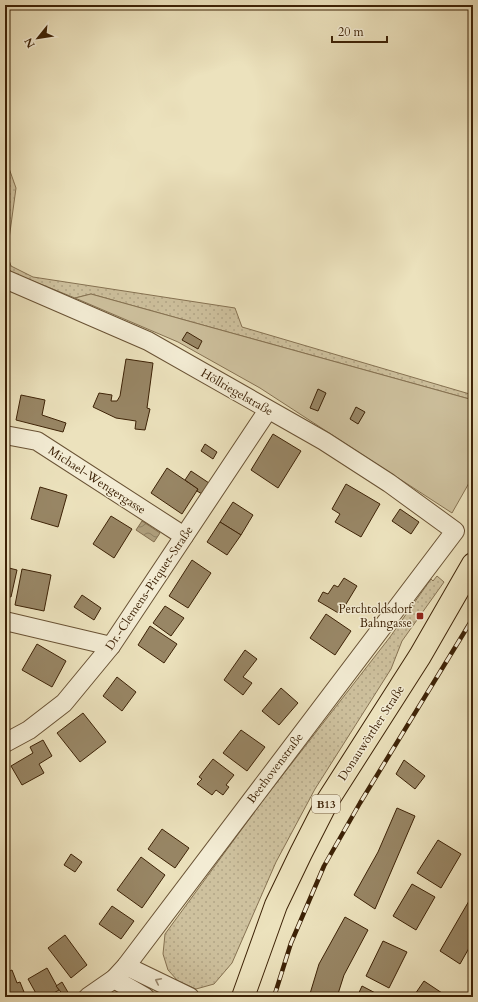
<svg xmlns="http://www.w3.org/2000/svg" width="478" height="1002" viewBox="0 0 478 1002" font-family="Cardo,serif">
<defs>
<pattern id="grass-dots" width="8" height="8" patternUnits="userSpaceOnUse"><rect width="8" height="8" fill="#cec19e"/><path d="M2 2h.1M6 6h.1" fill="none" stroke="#b2a687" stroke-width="1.8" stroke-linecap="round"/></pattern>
<pattern id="water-waves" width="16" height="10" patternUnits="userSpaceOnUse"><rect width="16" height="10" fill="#b0a17f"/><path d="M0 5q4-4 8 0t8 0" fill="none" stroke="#908366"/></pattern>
</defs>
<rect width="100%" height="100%" fill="#ece2bd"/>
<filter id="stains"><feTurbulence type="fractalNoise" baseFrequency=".005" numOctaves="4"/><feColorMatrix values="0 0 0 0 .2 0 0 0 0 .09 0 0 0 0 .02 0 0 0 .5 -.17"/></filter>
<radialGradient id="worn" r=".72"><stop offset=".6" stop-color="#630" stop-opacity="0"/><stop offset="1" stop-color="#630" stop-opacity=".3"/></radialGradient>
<g fill="url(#grass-dots)" stroke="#867252">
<polygon points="5,157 16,188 7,254 11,266 33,277 235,308 242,327 473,395 473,400 91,294 75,298 13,273 5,266 5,202 7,189 5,177"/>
<polygon points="437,576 444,582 402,641 391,669 315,789 276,862 232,963 214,984 196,989 178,981 168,970 163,954 165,934 261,803 390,637 431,579 433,581"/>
</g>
<polygon fill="#cec19e" stroke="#867252" points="91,294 473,400 473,476 452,513 260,388 178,342 75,298"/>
<polygon fill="url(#water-waves)" stroke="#826e4f" points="142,521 160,533 154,542 136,530"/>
<g fill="#988665" stroke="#3d2206">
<polygon points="187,332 202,341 198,349 182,340"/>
<polygon points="126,359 153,363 147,408 150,409 145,430 135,429 136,421 116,418 93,407 99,393 112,395 111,401 117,401 120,396"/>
<polygon points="318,389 326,393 318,411 310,408"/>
<polygon points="21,395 45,400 42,415 66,423 63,432 16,420"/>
<polygon points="356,407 365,412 358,424 350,419"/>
<polygon points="273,434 301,451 278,488 251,470"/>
<polygon points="205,444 217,452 213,459 201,451"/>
<polygon points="167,468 198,489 182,514 151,493"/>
<polygon points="191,471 209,483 202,494 197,491 198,489 185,480"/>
<polygon points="346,484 380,504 361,537 335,522 340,514 332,509"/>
<polygon points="40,487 67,495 58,527 31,519"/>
<polygon points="233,502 253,515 241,535 220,522"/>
<polygon points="400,509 419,522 411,534 392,521"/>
<polygon points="111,516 132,529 114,558 93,544"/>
<polygon points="220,522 241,535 227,555 207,542"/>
<polygon points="192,560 211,573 188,608 169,596"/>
<polygon points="5,567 17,570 11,597 5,596"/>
<polygon points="22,569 51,575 44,611 15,605"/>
<polygon points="344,578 357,586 340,614 318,601 323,592 328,594 334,585 338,587"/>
<polygon points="82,595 101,608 94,620 74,607"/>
<polygon points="165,606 184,618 171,636 153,623"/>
<polygon points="326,614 351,631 335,655 310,638"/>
<polygon points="150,626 177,644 164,663 138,645"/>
<polygon points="37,644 66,661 52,687 22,670"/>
<polygon points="245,650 257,659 243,677 252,683 243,695 224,680"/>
<polygon points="117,677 136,692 122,711 103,696"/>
<polygon points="281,688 298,703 279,725 262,711"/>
<polygon points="83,713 106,742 80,762 57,733"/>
<polygon points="241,730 265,747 247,771 223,753"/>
<polygon points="43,740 52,756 39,764 44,773 22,785 11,766 33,753 30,747"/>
<polygon points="213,759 234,775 226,785 229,787 223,795 216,790 212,795 197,784 202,779 199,777"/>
<polygon points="404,760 425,776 415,789 396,774"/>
<polygon points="397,808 415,816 375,909 354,895 378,852"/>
<polygon points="162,829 189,848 175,868 148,849"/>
<polygon points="438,840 461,854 441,888 417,873"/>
<polygon points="71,854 82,862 75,872 64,865"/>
<polygon points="141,857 165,875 142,908 117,890"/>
<polygon points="412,884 435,897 416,930 393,916"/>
<polygon points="473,894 473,941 460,964 440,951"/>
<polygon points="112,906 134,921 121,939 99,924"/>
<polygon points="345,917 368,930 344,975 337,997 309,997 319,964"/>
<polygon points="65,935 87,965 71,978 48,948"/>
<polygon points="383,941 407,952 389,988 366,976"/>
<polygon points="47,968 59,990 52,994 53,997 38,997 28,979"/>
<polygon points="12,970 17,983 20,982 26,997 5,997 5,973"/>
<polygon points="424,981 445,995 444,997 413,997"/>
<polygon points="62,982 69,994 65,997 56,986"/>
<polygon points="362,986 383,997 357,997"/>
</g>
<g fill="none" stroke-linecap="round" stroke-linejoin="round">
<defs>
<g id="street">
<polyline points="5,279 148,341 324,441 389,483 455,531 126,966 114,979 88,997"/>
<polyline points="5,435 37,441 184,536"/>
<polyline points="5,621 111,646"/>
<polyline points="5,743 29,730 64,703 111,646 268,410"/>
<polyline points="126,966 190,997"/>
<polyline points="114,979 145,997"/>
</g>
<polyline id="primary" points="243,997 276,905 301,853 328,800 420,656 473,564"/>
</defs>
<use href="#street" stroke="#695234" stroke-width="20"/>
<use href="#primary" stroke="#3d2206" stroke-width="24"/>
<use href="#street" stroke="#f3ecd4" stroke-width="18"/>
<use href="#primary" stroke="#ece2bd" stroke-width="22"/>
<defs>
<polyline id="rail" points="274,997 291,943 324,866 360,803 473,618"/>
</defs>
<use href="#rail" stroke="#3d2206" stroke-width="4.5"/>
<use href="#rail" stroke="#f3ecd4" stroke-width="3" stroke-dasharray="9" stroke-linecap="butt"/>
</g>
<defs><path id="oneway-chevron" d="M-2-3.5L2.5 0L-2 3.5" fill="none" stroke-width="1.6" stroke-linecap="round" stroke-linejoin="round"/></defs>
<use stroke="#98876d" href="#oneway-chevron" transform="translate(158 981) rotate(-154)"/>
<rect fill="#8f2418" stroke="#f3ecd4" stroke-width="1.5" x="416" y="612" width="8" height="8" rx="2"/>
<g text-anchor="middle" stroke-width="3" stroke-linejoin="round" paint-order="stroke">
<rect fill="#f3ecd4" stroke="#745f44" stroke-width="1" x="312" y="795" width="28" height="18" rx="3"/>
<g font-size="11" font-weight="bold" fill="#3d2206">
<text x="326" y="808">B13</text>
</g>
<g font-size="12" fill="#3d2206" stroke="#f3ecd4">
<text transform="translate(237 392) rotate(30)" y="4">Höllriegelstraße</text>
<text transform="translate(97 480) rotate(33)" y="4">Michael-Wengergasse</text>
<text transform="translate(149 588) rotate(-56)" y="4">Dr.-Clemens-Pirquet-Straße</text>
<text transform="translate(371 733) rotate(-57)" y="4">Donauwörther Straße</text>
<text transform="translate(275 768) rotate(-53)" y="4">Beethovenstraße</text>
</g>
<g font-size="12" fill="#3d2206" stroke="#f3ecd4" text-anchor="end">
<text x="412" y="613">Perchtoldsdorf<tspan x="412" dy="14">Bahngasse</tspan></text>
</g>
</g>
<rect width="478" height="1002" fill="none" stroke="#ece2bd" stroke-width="20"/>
<rect x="6" y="6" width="466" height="990" fill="none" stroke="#3d2206" stroke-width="2"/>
<rect x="10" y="10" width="458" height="982" fill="none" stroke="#3d2206"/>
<g transform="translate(38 38) rotate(240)" stroke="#f3ecd4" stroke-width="3" paint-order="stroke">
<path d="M0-3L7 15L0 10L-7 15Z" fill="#3d2206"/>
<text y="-6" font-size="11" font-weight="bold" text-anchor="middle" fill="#3d2206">N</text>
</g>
<path d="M332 36v6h55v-6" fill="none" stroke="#3d2206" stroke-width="2"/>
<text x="338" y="36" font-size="12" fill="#3d2206" stroke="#f3ecd4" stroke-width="3" paint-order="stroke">20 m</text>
<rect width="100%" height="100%" filter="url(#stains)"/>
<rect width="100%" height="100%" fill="url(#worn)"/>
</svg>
